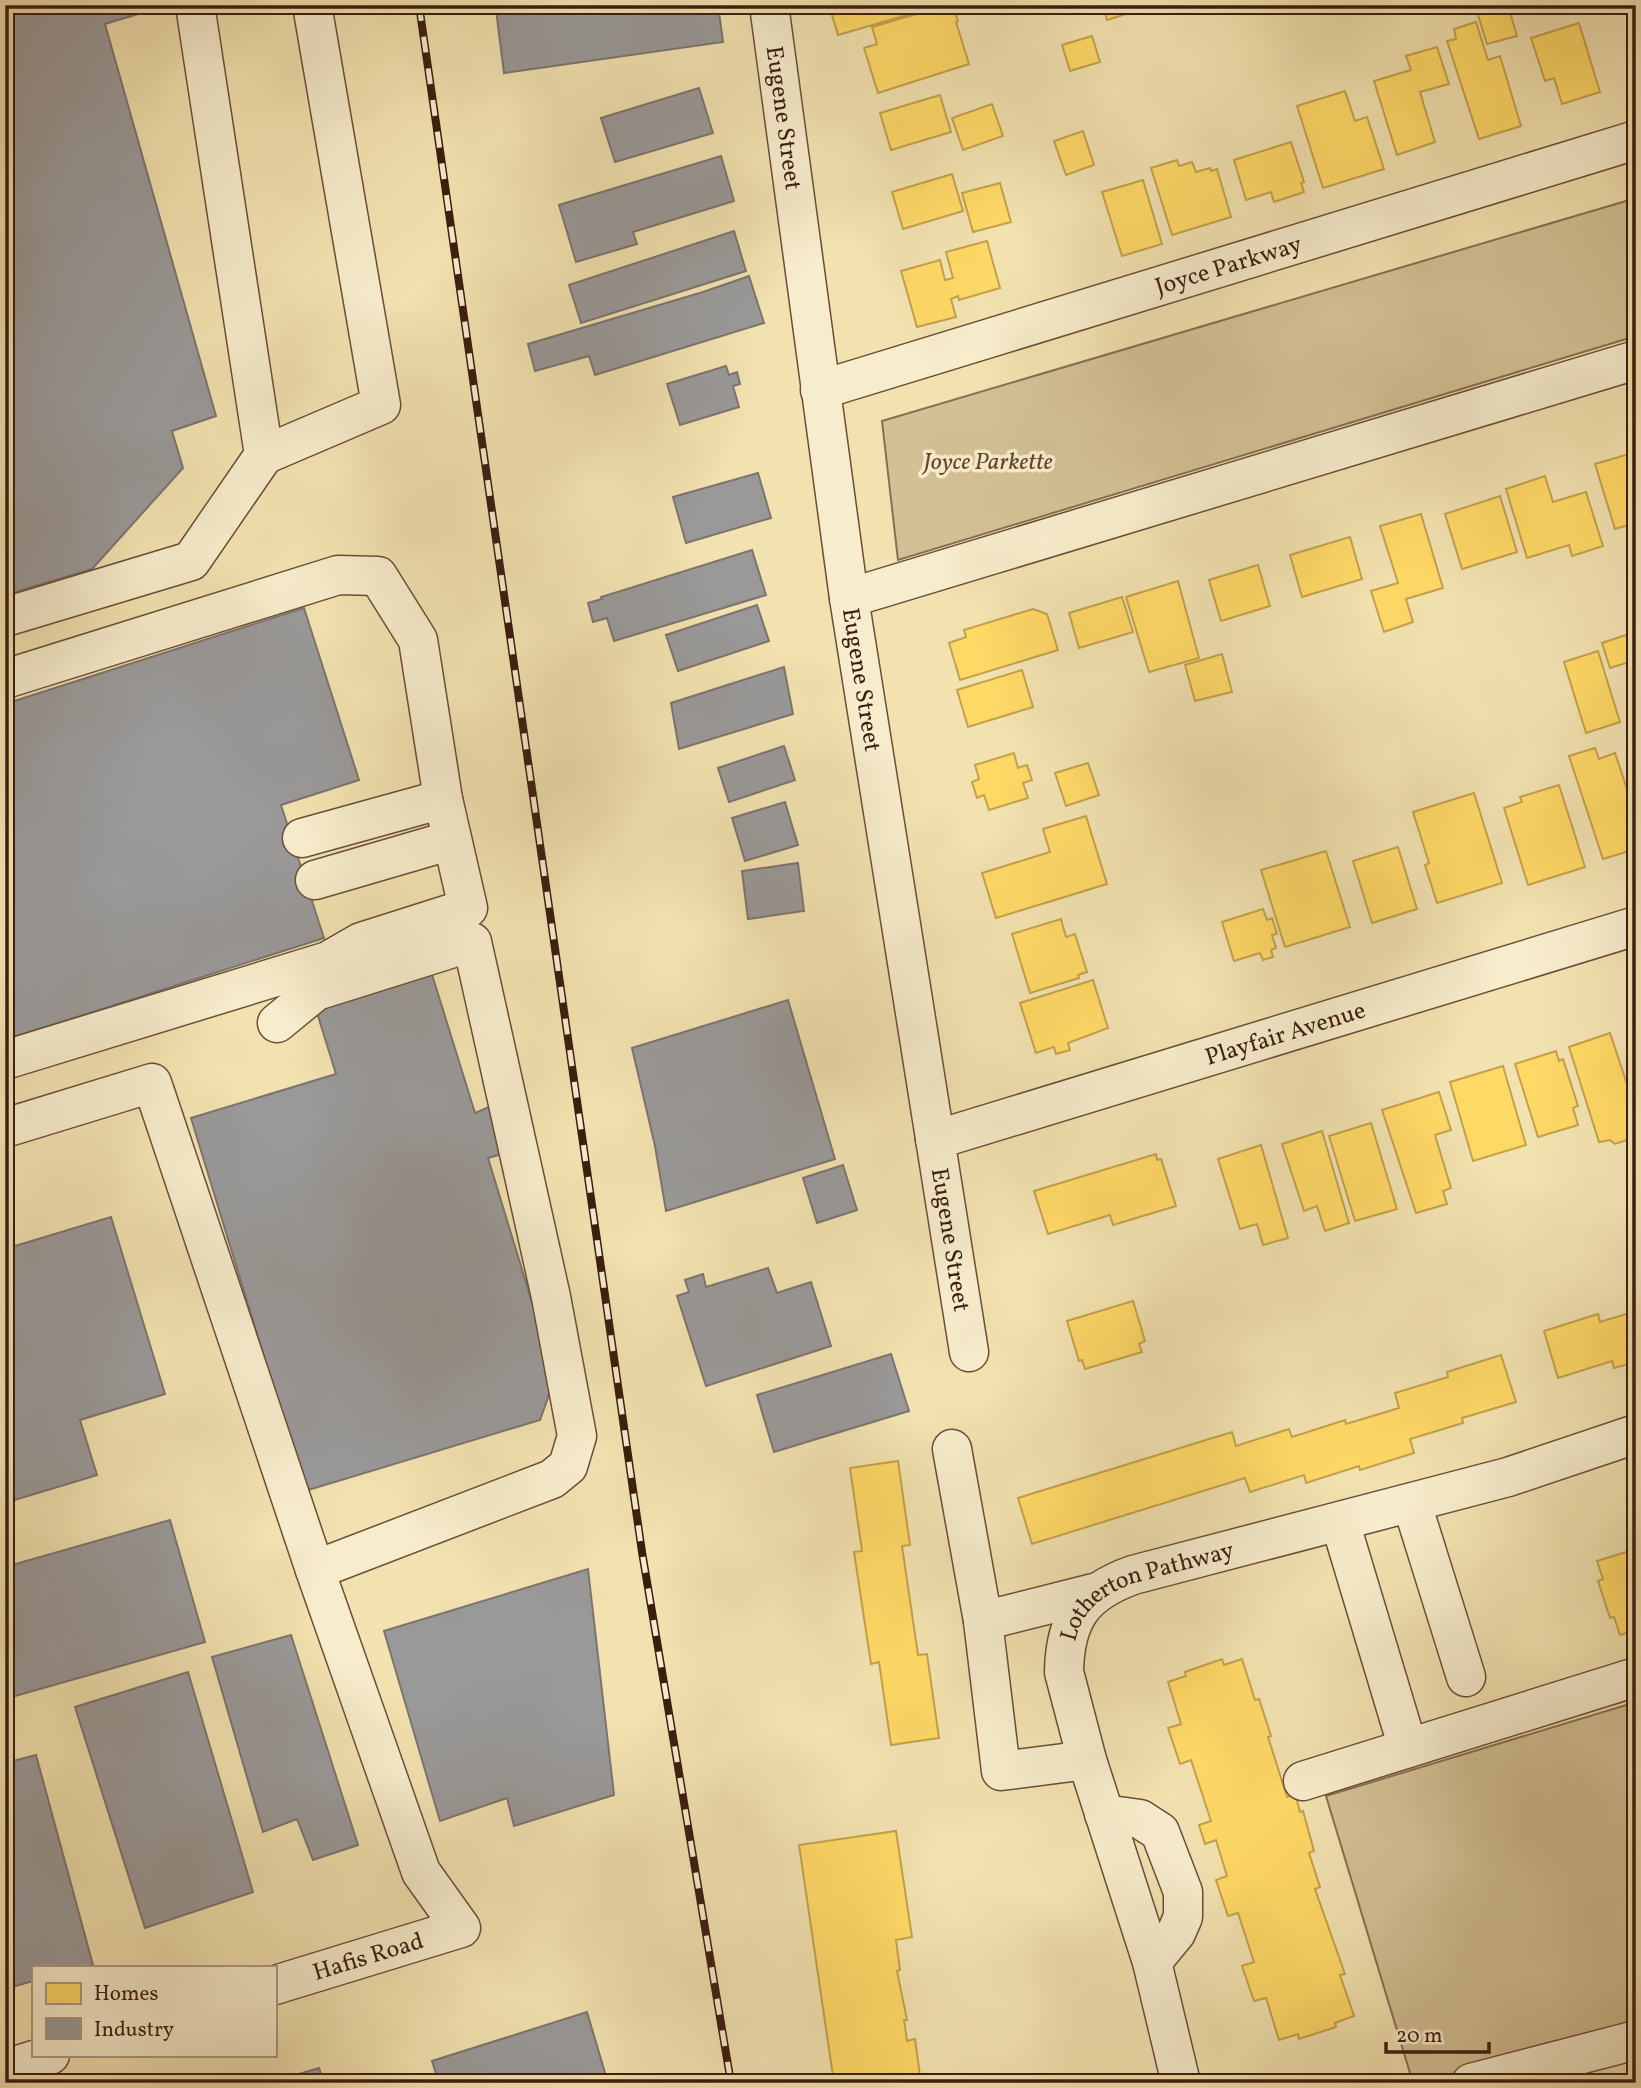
<svg xmlns="http://www.w3.org/2000/svg" width="1641" height="2088" viewBox="0 0 1641 2088" font-family="Vollkorn,serif">
<rect width="100%" height="100%" fill="#f2e2b0"/>
<filter id="stains"><feTurbulence type="fractalNoise" baseFrequency=".00286" numOctaves="4"/><feColorMatrix values="0 0 0 0 .2 0 0 0 0 .09 0 0 0 0 .02 0 0 0 .5 -.17"/></filter>
<radialGradient id="worn" r=".72"><stop offset=".6" stop-color="#630" stop-opacity="0"/><stop offset="1" stop-color="#630" stop-opacity=".3"/></radialGradient>
<g fill="#d3c195" stroke="#876f52" stroke-width="2">
<polygon points="1636,198 1636,336 898,560 882,421"/>
<polygon points="1636,1702 1636,2037 1484,2083 1413,2083 1326,1796"/>
</g>
<g fill="#ffd966" stroke="#c4a14c" stroke-width="2">
<polygon points="829,5 912,5 914,13 838,35"/>
<polygon points="947,5 953,5 958,21 956,22 969,64 878,93 864,48 877,44 872,27"/>
<polygon points="1103,5 1137,5 1139,10 1107,20"/>
<polygon points="1475,5 1508,5 1517,36 1487,44"/>
<polygon points="1510,5 1540,5 1513,14"/>
<polygon points="1476,22 1488,60 1500,56 1521,126 1479,139 1447,41 1456,39 1454,29"/>
<polygon points="1579,23 1600,92 1562,104 1554,78 1545,81 1531,38"/>
<polygon points="1092,36 1100,62 1070,71 1062,45"/>
<polygon points="1437,47 1449,84 1420,92 1435,142 1397,155 1374,81 1411,70 1406,56"/>
<polygon points="1345,91 1355,121 1367,117 1384,169 1323,188 1297,106"/>
<polygon points="940,95 951,132 891,150 880,113"/>
<polygon points="992,104 1003,136 963,150 952,118"/>
<polygon points="1083,131 1094,165 1066,175 1054,141"/>
<polygon points="1291,142 1304,182 1301,183 1304,192 1274,202 1271,192 1246,200 1234,160"/>
<polygon points="1177,160 1179,166 1192,162 1196,172 1210,168 1211,171 1217,169 1231,217 1172,235 1151,168"/>
<polygon points="952,174 963,211 903,229 892,192"/>
<polygon points="1143,180 1162,244 1122,256 1102,192"/>
<polygon points="1000,183 1011,222 973,232 962,193"/>
<polygon points="987,241 1000,288 959,300 958,296 951,299 956,317 917,327 901,271 940,260 945,280 953,278 946,252"/>
<polygon points="1636,452 1636,523 1615,529 1595,464"/>
<polygon points="1545,476 1553,502 1586,492 1603,546 1572,556 1569,545 1527,558 1506,489"/>
<polygon points="1500,496 1517,552 1462,569 1445,514"/>
<polygon points="1421,514 1443,588 1406,599 1413,622 1384,632 1371,591 1398,583 1380,526"/>
<polygon points="1350,537 1362,579 1302,597 1290,555"/>
<polygon points="1258,565 1270,606 1221,621 1209,580"/>
<polygon points="1178,581 1199,658 1149,672 1126,597"/>
<polygon points="1122,597 1133,632 1079,648 1069,613"/>
<polygon points="1033,609 1047,614 1058,650 960,680 949,643 966,637 964,630"/>
<polygon points="1629,634 1636,660 1610,668 1602,643"/>
<polygon points="1598,651 1620,722 1586,733 1564,662"/>
<polygon points="1222,654 1232,692 1195,701 1185,665"/>
<polygon points="1022,670 1033,707 968,727 957,690"/>
<polygon points="1595,748 1599,759 1615,753 1636,816 1636,849 1603,859 1569,756"/>
<polygon points="1014,753 1018,768 1027,765 1032,780 1023,783 1028,798 989,810 984,795 977,798 972,782 979,779 975,765"/>
<polygon points="1088,763 1099,795 1066,806 1055,773"/>
<polygon points="1559,785 1585,867 1528,885 1504,808 1522,802 1520,797"/>
<polygon points="1474,793 1502,883 1437,903 1425,865 1429,863 1413,812"/>
<polygon points="1086,816 1107,884 996,918 982,873 1050,852 1043,829"/>
<polygon points="1398,847 1417,909 1372,923 1353,861"/>
<polygon points="1326,851 1350,927 1285,947 1261,870"/>
<polygon points="1263,909 1267,920 1272,918 1277,934 1272,935 1276,948 1271,950 1273,957 1263,960 1260,953 1234,961 1222,922"/>
<polygon points="1061,919 1066,937 1075,934 1087,972 1078,975 1079,978 1030,993 1012,934"/>
<polygon points="1093,980 1108,1028 1068,1043 1070,1050 1056,1054 1054,1047 1036,1053 1020,1003"/>
<polygon points="1610,1033 1632,1099 1636,1098 1636,1137 1615,1144 1610,1140 1599,1142 1569,1047"/>
<polygon points="1556,1051 1559,1061 1563,1059 1578,1106 1573,1108 1578,1125 1538,1137 1515,1064"/>
<polygon points="1503,1066 1526,1145 1473,1161 1450,1082"/>
<polygon points="1439,1092 1451,1130 1435,1135 1451,1188 1443,1191 1447,1204 1416,1213 1382,1110"/>
<polygon points="1371,1123 1397,1209 1355,1221 1329,1136"/>
<polygon points="1322,1131 1349,1223 1325,1231 1317,1206 1304,1211 1282,1144"/>
<polygon points="1261,1145 1288,1238 1263,1245 1257,1224 1240,1229 1218,1159"/>
<polygon points="1156,1154 1157,1160 1161,1159 1176,1206 1113,1225 1110,1215 1048,1234 1034,1191"/>
<polygon points="1133,1301 1145,1341 1139,1344 1142,1352 1085,1369 1082,1360 1079,1361 1067,1321"/>
<polygon points="1636,1311 1636,1362 1614,1368 1612,1361 1558,1378 1544,1331 1598,1314 1600,1322"/>
<polygon points="1501,1355 1516,1402 1462,1418 1463,1423 1410,1439 1414,1453 1360,1470 1359,1466 1306,1483 1304,1475 1250,1492 1245,1478 1032,1544 1018,1498 1232,1432 1236,1446 1289,1429 1292,1437 1345,1420 1346,1424 1399,1408 1395,1393 1448,1377 1447,1372"/>
<polygon points="898,1461 910,1545 902,1546 918,1655 927,1654 939,1738 891,1745 879,1662 871,1664 854,1552 862,1551 850,1468"/>
<polygon points="1636,1549 1636,1630 1620,1635 1614,1617 1610,1618 1598,1581 1603,1579 1597,1561"/>
<polygon points="1222,1659 1224,1665 1242,1659 1255,1700 1259,1699 1271,1736 1268,1737 1287,1797 1295,1794 1300,1812 1303,1811 1314,1851 1309,1853 1320,1887 1315,1889 1345,1974 1340,1975 1354,2016 1335,2023 1336,2027 1299,2039 1298,2034 1279,2040 1266,1998 1254,2001 1242,1966 1254,1962 1238,1913 1228,1916 1216,1880 1227,1876 1216,1840 1205,1844 1199,1825 1211,1821 1191,1760 1180,1764 1168,1728 1181,1724 1168,1682 1186,1676 1185,1672"/>
<polygon points="896,1831 912,1937 896,1940 900,1970 897,1971 907,2020 904,2020 907,2041 915,2039 921,2083 834,2083 799,1845"/>
</g>
<g fill="#999" stroke="#7d7470" stroke-width="2">
<polygon points="5,5 136,5 138,14 105,24 216,416 172,431 183,468 92,569 5,595"/>
<polygon points="531,5 718,5 723,42 504,73 496,10"/>
<polygon points="699,88 713,133 615,162 601,118"/>
<polygon points="721,156 734,201 633,232 637,244 576,262 559,205"/>
<polygon points="734,231 746,271 581,323 569,285"/>
<polygon points="749,276 764,323 595,375 589,356 535,371 528,344 703,292"/>
<polygon points="726,366 729,375 737,372 740,384 733,386 739,407 680,425 667,384"/>
<polygon points="758,473 771,518 686,543 673,497"/>
<polygon points="752,550 766,595 614,641 607,618 593,622 588,603 602,599 601,597"/>
<polygon points="757,605 769,641 678,671 666,635"/>
<polygon points="304,608 359,780 281,805 324,938 5,1040 5,704"/>
<polygon points="784,667 793,714 679,749 671,703"/>
<polygon points="784,746 795,780 729,802 718,768"/>
<polygon points="785,802 798,845 745,861 732,818"/>
<polygon points="798,863 804,911 748,919 742,871"/>
<polygon points="430,968 475,1113 489,1107 505,1153 488,1158 555,1378 540,1420 305,1491 191,1118 336,1074 314,1003"/>
<polygon points="788,1000 835,1159 666,1211 655,1146 632,1048"/>
<polygon points="843,1165 857,1210 817,1223 803,1178"/>
<polygon points="111,1217 165,1394 80,1420 97,1475 5,1503 5,1249"/>
<polygon points="768,1268 777,1293 811,1282 831,1346 706,1386 677,1296 689,1292 685,1280 703,1274 706,1287"/>
<polygon points="891,1354 909,1411 774,1452 757,1395"/>
<polygon points="170,1520 205,1642 5,1699 5,1567"/>
<polygon points="588,1569 614,1795 514,1826 507,1798 440,1821 384,1631"/>
<polygon points="291,1635 358,1845 313,1860 297,1819 263,1832 212,1657"/>
<polygon points="188,1672 253,1892 145,1928 75,1707"/>
<polygon points="36,1755 93,1965 85,1967 33,1967 33,1981 5,1989 5,1763"/>
<polygon points="587,2012 608,2083 439,2083 432,2061"/>
<polygon points="319,2068 324,2083 269,2083"/>
</g>
<g fill="none" stroke-linecap="round" stroke-linejoin="round">
<defs>
<g id="minor">
<path id="s1" d="M769,5L849,598L969,1352"/>
<path id="s2" d="M820,390L1636,140"/>
<polyline points="264,455 381,405 312,5"/>
<polyline points="849,598 1636,360"/>
<polyline points="5,617 191,561 264,455 195,5"/>
<polyline points="5,679 338,575 378,576 418,640 443,799 468,908 361,942 328,961 5,1060"/>
<polyline points="302,838 443,799"/>
<polyline points="315,880 452,840"/>
<polyline points="277,1023 316,991 472,942 551,1297 577,1436 568,1466 552,1479 315,1570"/>
<polyline points="5,1128 152,1083 315,1570 421,1872 461,1928 275,1985"/>
<path id="s3" d="M935,1140L1636,926"/>
<polyline points="952,1449 983,1621 1001,1771 1087,1760"/>
<polyline points="1412,1504 1466,1677"/>
<polyline points="1340,1522 1408,1748"/>
<polyline points="983,1621 1094,1593"/>
<polyline points="1303,1781 1636,1677"/>
<polyline points="1104,1814 1140,1819 1160,1832 1183,1892 1183,1917 1176,1933 1152,1962"/>
<polyline points="5,2069 50,2055"/>
<path id="s4" d="M1181,2083L1152,1962L1087,1760L1064,1672C1065,1618 1083,1593 1133,1575L1508,1477L1636,1434"/>
<polyline points="1471,2083 1636,2040"/>
</g>
</defs>
<use href="#minor" stroke="#694e38" stroke-width="41"/>
<use href="#minor" stroke="#f7eccc" stroke-width="38"/>
<defs>
<polyline id="rail" points="419,5 642,1552 731,2083"/>
</defs>
<use href="#rail" stroke="#3b1d10" stroke-width="8"/>
<use href="#rail" stroke="#f7eccc" stroke-width="5" stroke-dasharray="16" stroke-linecap="butt"/>
</g>
<g text-anchor="middle" stroke-width="7" stroke-linejoin="round" paint-order="stroke">
<g font-size="24" fill="#3b1d10" stroke="#f7eccc">
<text dy="8" stroke="none"><textPath href="#s1" startOffset="114">Eugene Street</textPath></text>
<text dy="8" stroke="none"><textPath href="#s2" startOffset="427">Joyce Parkway</textPath></text>
<text dy="8" stroke="none"><textPath href="#s1" startOffset="681">Eugene Street</textPath></text>
<text dy="8" stroke="none"><textPath href="#s3" startOffset="366">Playfair Avenue</textPath></text>
<text dy="8" stroke="none"><textPath href="#s1" startOffset="1248">Eugene Street</textPath></text>
<text dy="8" stroke="none"><textPath href="#s4" startOffset="560">Lotherton Pathway</textPath></text>
<text transform="translate(368 1956) rotate(-17)" y="8">Hafis Road</text>
</g>
<g font-size="24" font-style="italic" fill="#614631" stroke="#f7eccc">
<text x="988" y="469">Joyce Parkette</text>
</g>
</g>
<rect width="1641" height="2088" fill="none" stroke="#f2e2b0" stroke-width="28"/>
<rect x="7" y="7" width="1627" height="2074" fill="none" stroke="#3b1d10" stroke-width="3.5"/>
<rect x="14" y="14" width="1613" height="2060" fill="none" stroke="#3b1d10" stroke-width="2"/>
<rect x="32" y="1966" width="245" height="91" fill="#f7eccc" stroke="#ac9981" stroke-width="2"/>
<rect x="46" y="1983" width="35" height="21" fill="#ffd966" stroke="#ac9981" stroke-width="2"/>
<text x="94" y="2000" font-size="21" fill="#3b1d10">Homes</text>
<rect x="46" y="2018" width="35" height="21" fill="#999999" stroke="#ac9981" stroke-width="2"/>
<text x="94" y="2036" font-size="21" fill="#3b1d10">Industry</text>
<path d="M1386 2042v10h103v-10" fill="none" stroke="#3b1d10" stroke-width="3.5"/>
<text x="1396" y="2042" font-size="21" fill="#3b1d10" stroke="#f7eccc" stroke-width="5" paint-order="stroke">20 m</text>
<rect width="100%" height="100%" filter="url(#stains)"/>
<rect width="100%" height="100%" fill="url(#worn)"/>
</svg>
